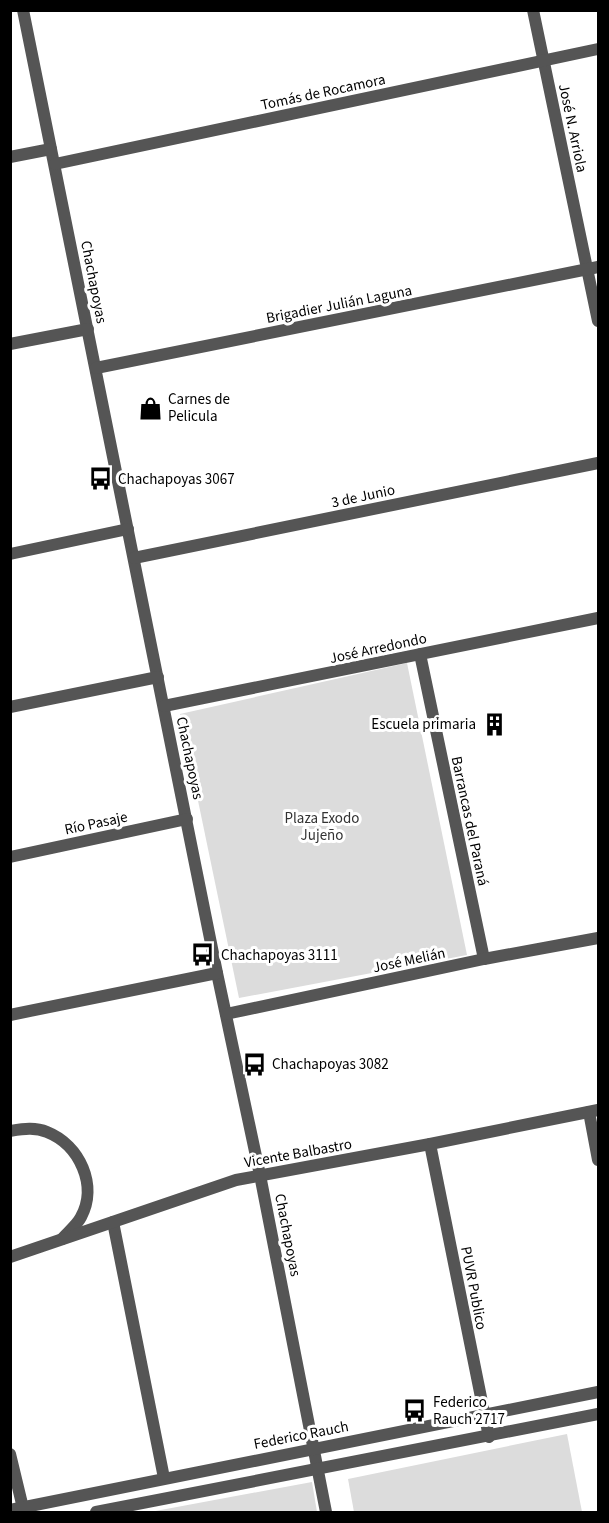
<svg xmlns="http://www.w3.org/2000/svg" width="609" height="1523" viewBox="0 0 609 1523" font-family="'Source Sans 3',sans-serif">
<rect width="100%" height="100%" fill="#fff"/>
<g fill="#dcdcdc">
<polygon points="407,663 467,955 239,998 180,714"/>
<polygon points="567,1434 582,1512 354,1512 348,1479"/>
<polygon points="312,1482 317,1512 150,1512"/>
</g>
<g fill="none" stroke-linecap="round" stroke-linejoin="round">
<g stroke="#555" stroke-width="12">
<polyline points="23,10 217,973 260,1175 326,1512"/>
<polyline points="533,10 598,321"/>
<polyline points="10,157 51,149"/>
<polyline points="55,164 598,49"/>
<polyline points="10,344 88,329"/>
<polyline points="96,368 598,267"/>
<polyline points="10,554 128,529"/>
<polyline points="134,558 598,463"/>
<polyline points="420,654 484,959"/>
<polyline points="164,706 598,618"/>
<polyline points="10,707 158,677"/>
<polyline points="10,857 187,819"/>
<polyline points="226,1014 484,959 598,938"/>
<polyline points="10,1015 217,973"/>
<polyline points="589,1112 598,1160"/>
<path d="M10,1131C23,1129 35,1127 47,1132C80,1145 98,1186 81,1217C77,1225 68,1232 62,1239"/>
<polyline points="430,1144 489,1437"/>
<polyline points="113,1222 164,1478"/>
<polyline points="10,1257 236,1180 430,1144 598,1110"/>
<polyline points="10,1454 23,1508"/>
<polyline points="10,1510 598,1392"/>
<polyline points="96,1512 598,1414"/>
</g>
</g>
<defs>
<symbol id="shop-bare" viewBox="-9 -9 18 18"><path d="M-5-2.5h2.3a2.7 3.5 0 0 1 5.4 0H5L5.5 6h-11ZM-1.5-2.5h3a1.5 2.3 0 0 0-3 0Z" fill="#000" stroke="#fff" stroke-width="2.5" paint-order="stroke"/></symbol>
<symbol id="bus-bare" viewBox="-9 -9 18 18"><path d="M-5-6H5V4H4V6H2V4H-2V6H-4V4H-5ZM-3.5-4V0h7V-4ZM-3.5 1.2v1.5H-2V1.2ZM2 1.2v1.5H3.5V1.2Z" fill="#000" stroke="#fff" stroke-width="2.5" paint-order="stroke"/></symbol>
<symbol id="building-bare" viewBox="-9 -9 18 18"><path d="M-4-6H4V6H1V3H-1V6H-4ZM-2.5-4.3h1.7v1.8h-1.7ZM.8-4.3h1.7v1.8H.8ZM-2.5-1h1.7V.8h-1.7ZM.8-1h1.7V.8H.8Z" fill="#000" stroke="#fff" stroke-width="2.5" paint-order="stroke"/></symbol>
</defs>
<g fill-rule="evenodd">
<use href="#shop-bare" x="134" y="392" width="33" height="33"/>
<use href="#bus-bare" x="84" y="462" width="33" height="33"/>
<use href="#building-bare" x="478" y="708" width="33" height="33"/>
<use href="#bus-bare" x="186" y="938" width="33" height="33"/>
<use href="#bus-bare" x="238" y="1048" width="33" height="33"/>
<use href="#bus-bare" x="398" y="1394" width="33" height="33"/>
</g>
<g text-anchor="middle" stroke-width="6" stroke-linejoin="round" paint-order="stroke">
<g font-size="15" fill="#000" stroke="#fff">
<text transform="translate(323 92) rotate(-12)" y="5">Tomás de Rocamora</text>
<text transform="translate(573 128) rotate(78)" y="5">José N. Arriola</text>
<text transform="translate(94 282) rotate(79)" y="5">Chachapoyas</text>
<text transform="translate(339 304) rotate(-11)" y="5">Brigadier Julián Laguna</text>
<text transform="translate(363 496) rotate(-12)" y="5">3 de Junio</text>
<text transform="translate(378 648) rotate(-12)" y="5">José Arredondo</text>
<text transform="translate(190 758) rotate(78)" y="5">Chachapoyas</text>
<text transform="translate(470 821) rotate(78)" y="5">Barrancas del Paraná</text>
<text transform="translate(96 823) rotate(-12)" y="5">Río Pasaje</text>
<text transform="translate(409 960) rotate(-12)" y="5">José Melián</text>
<text transform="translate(298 1153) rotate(-10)" y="5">Vicente Balbastro</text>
<text transform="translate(288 1235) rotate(79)" y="5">Chachapoyas</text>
<text transform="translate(474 1288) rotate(79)" y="5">PUVR Publico</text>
<text transform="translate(301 1435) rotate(-11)" y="5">Federico Rauch</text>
</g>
<g font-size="15" fill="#000" stroke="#fff" text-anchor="start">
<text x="168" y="404">Carnes de<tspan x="168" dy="17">Pelicula</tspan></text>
<text x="118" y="484">Chachapoyas 3067</text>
<text x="476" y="729" text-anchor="end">Escuela primaria</text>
<text x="221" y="960">Chachapoyas 3111</text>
<text x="272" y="1069">Chachapoyas 3082</text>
<text x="433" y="1407">Federico<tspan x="433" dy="17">Rauch 2717</tspan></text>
</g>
<g font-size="15" fill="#333" stroke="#fff">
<text x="322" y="823">Plaza Exodo<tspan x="322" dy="17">Jujeño</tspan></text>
</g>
</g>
<rect width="609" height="1523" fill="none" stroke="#000000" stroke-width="24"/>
</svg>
